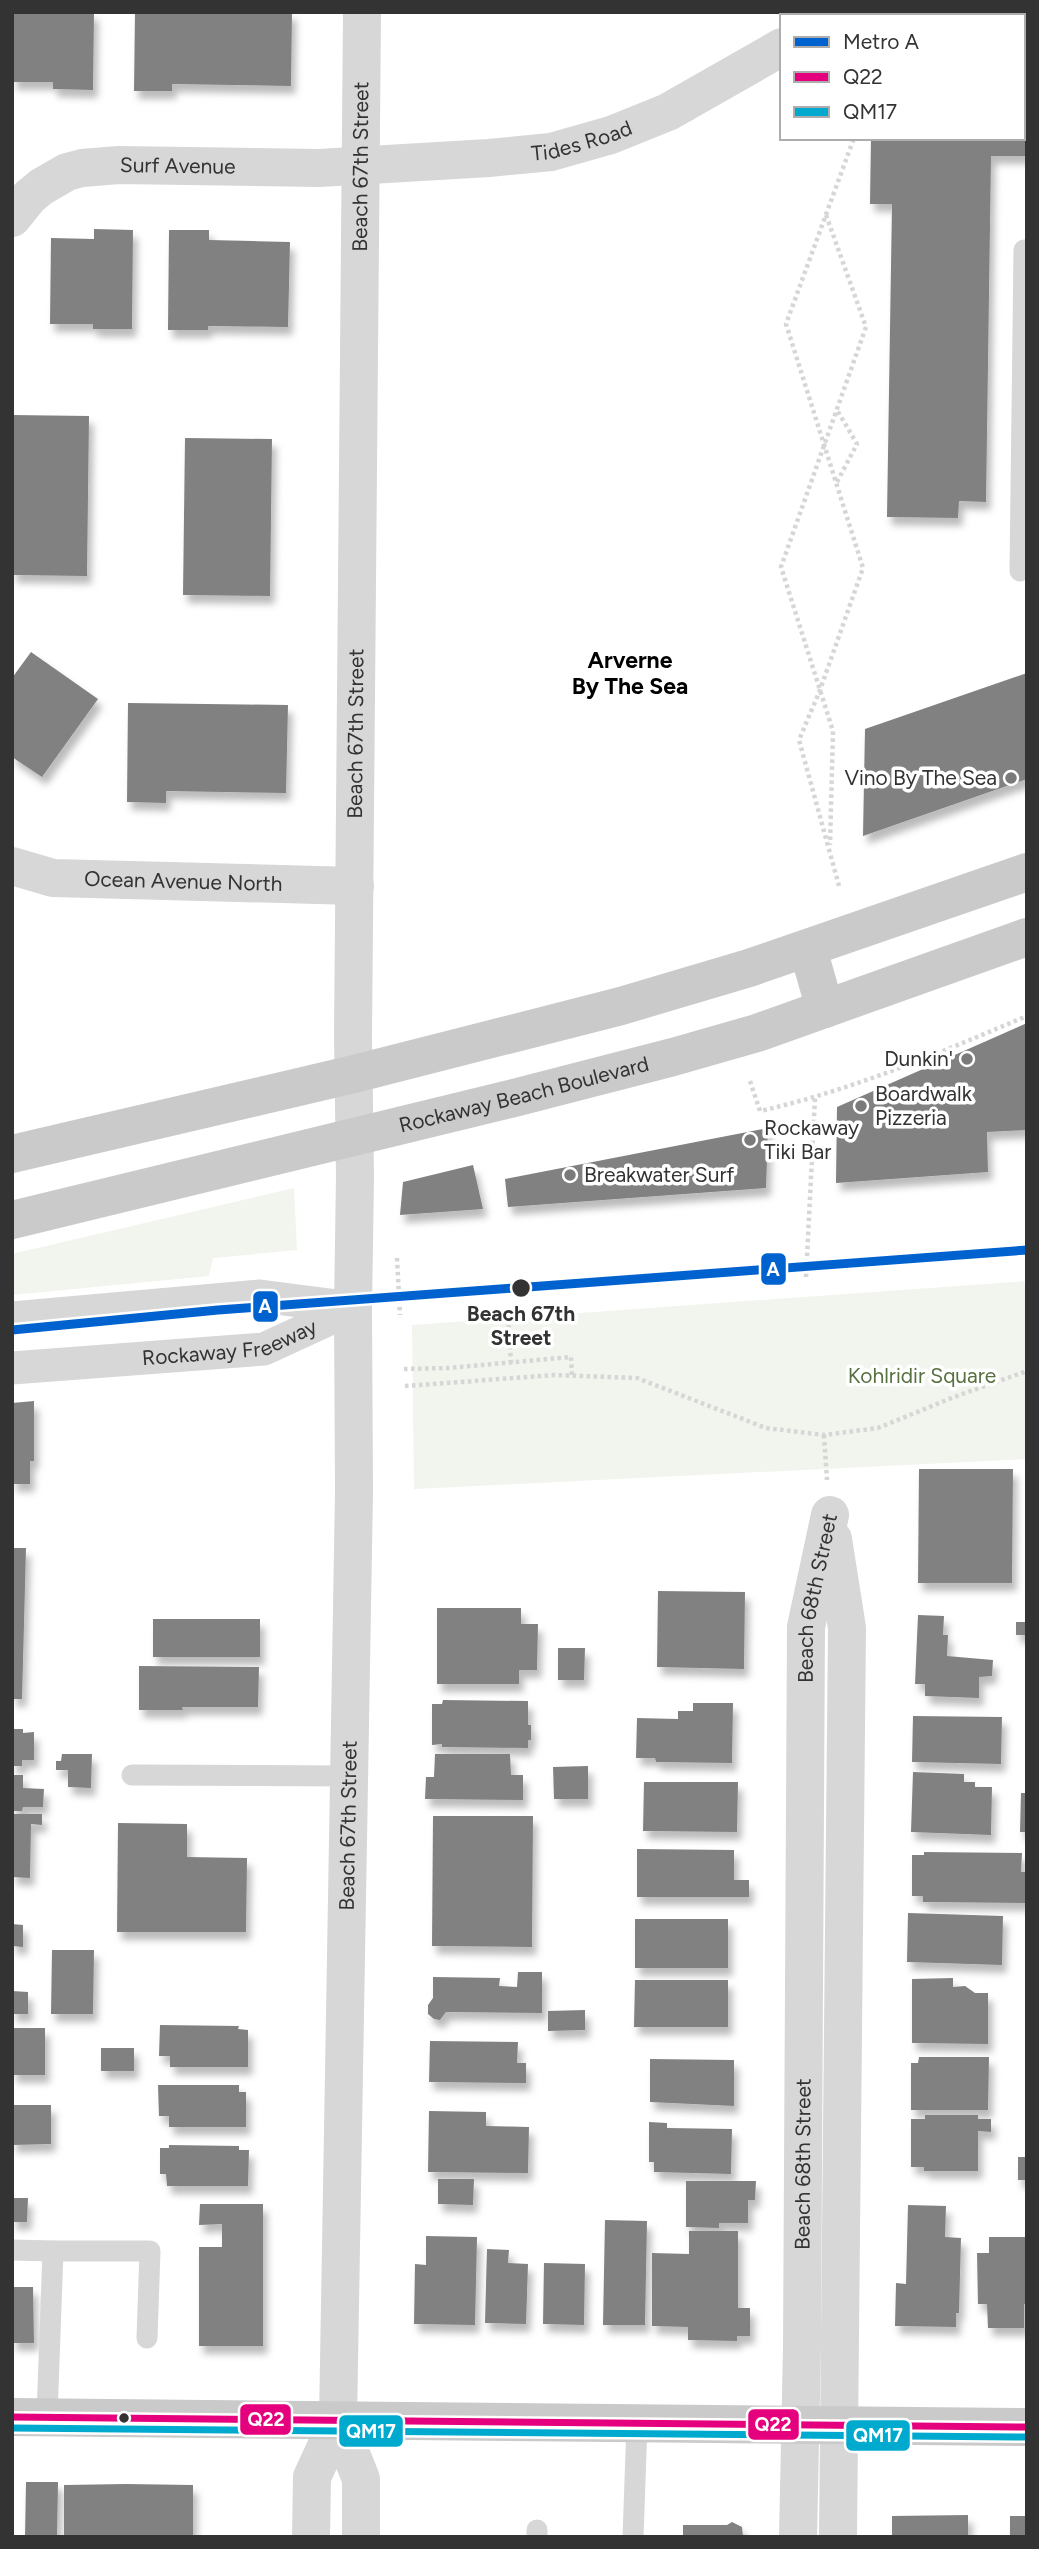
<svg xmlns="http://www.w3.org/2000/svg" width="1039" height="2549" viewBox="0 0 1039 2549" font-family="Figtree,sans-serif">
<defs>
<filter id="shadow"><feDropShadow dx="4.5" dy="8" stdDeviation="3.5" flood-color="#0004"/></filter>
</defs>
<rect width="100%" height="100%" fill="#fff"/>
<g fill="#f1f5ed">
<polygon points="294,1188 297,1250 213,1258 209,1276 12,1295 12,1254"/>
<polygon points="1027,1281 1027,1459 414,1489 412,1325"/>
</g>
<g fill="#818181" filter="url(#shadow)">
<polygon points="12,12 94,12 93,90 53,89 53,82 12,82"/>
<polygon points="135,12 292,12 291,86 172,84 172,91 134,91"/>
<polygon points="962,12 1027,12 1027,156 991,156 986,502 959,501 958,518 887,517 892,204 870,204 871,138 1023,138 1023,16 962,16"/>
<polygon points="94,229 133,230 132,329 93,329 93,324 50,324 51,238 94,239"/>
<polygon points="169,230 209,230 209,240 290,242 288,327 208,326 208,330 168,330"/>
<polygon points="12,415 89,416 87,576 12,575"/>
<polygon points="185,438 272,439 270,596 183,595"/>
<polygon points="31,652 98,699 42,777 12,757 12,678"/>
<polygon points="1027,673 1027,779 863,836 865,729"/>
<polygon points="128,703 288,705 286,793 166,791 166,803 127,802"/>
<polygon points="1027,1023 1027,1130 987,1132 988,1172 836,1183 837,1107"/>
<polygon points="768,1128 766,1188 508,1207 505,1179"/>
<polygon points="473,1165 483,1209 400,1215 403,1182"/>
<polygon points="34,1401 34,1461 30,1461 30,1484 12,1484 12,1403"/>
<polygon points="919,1469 1013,1469 1012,1583 918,1583"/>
<polygon points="12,1548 26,1548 22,1699 12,1699"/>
<polygon points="658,1591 745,1592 744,1669 657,1667"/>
<polygon points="437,1608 521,1608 521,1624 538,1624 537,1670 519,1670 519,1684 437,1684"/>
<polygon points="918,1615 944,1616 943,1635 948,1635 947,1656 993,1660 992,1676 979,1677 979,1698 925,1696 925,1684 915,1684"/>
<rect x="153" y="1619" width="107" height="38"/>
<rect x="1016" y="1622" width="11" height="13"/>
<polygon points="558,1648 585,1648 584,1680 558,1680"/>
<polygon points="139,1666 259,1667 258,1707 182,1707 183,1710 139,1710"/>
<polygon points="443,1700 528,1701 528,1725 531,1725 531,1740 528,1740 528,1748 442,1747 442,1744 432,1745 432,1704 442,1704"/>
<polygon points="693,1703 733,1703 732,1763 656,1762 655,1758 636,1758 637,1718 678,1719 678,1711 693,1711"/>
<polygon points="913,1716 1002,1717 1001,1764 912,1762"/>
<polygon points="12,1729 23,1729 23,1733 34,1732 34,1760 22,1760 22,1766 12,1766"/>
<polygon points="62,1754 92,1754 91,1788 68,1787 68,1770 56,1770 56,1761 61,1761"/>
<polygon points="435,1754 510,1754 511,1775 523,1775 523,1800 425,1799 426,1777 434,1777"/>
<polygon points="588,1766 588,1799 554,1799 553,1767"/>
<polygon points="913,1772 964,1774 964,1782 975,1782 975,1787 992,1787 991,1835 911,1832"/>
<polygon points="12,1775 23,1775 23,1788 44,1789 43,1807 23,1807 22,1811 12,1811"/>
<polygon points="644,1782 738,1782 737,1832 643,1831"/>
<polygon points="1021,1793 1027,1793 1027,1832 1020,1832"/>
<polygon points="12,1814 42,1814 42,1825 31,1824 30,1878 12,1877"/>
<polygon points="433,1816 533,1816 532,1947 432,1946"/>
<polygon points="118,1823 187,1824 187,1857 247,1858 246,1932 117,1932"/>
<polygon points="637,1849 734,1850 734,1880 749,1880 749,1897 637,1897"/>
<polygon points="924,1852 1022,1853 1021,1872 1027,1872 1027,1903 923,1902 923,1896 912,1896 912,1855 924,1855"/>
<polygon points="908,1913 1003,1916 1002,1965 907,1962"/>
<rect x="635" y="1919" width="93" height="49"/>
<polygon points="12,1924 23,1925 23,1947 12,1946"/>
<polygon points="52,1950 94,1950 93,2014 51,2014"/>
<polygon points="518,1972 542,1972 542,2013 446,2012 440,2020 434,2019 428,2014 428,2005 433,1998 433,1977 500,1978 499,1986 517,1987"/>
<polygon points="953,1978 953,1987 965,1986 975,1993 988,1993 988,2044 912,2043 912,1979"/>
<polygon points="635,1980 728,1980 728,2027 634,2027"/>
<polygon points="12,1991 28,1992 28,2014 12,2014"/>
<polygon points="585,2010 585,2030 548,2031 548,2011"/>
<polygon points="160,2025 239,2026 238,2029 248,2030 248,2067 170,2067 170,2056 159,2056"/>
<rect x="12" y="2028" width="33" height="47"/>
<polygon points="430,2041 518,2042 517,2063 526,2063 526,2083 429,2082"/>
<rect x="101" y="2048" width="33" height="23"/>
<polygon points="919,2057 989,2057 988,2110 911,2110 911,2063 918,2063"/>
<polygon points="650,2059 734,2060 734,2106 650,2102"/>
<polygon points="158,2085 239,2085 239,2092 246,2092 246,2127 169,2127 169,2116 159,2116"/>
<polygon points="12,2105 51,2105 51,2144 12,2145"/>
<polygon points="429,2111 486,2112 486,2126 529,2127 528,2173 428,2172"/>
<polygon points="925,2115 978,2115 978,2119 991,2119 991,2132 978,2131 978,2171 924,2171 924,2167 911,2167 911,2119 925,2119"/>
<polygon points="649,2122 667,2123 667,2128 732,2129 731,2174 654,2172 654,2162 649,2162"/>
<polygon points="169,2145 239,2146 239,2150 249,2150 248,2186 167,2186 166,2174 160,2174 160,2148 169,2148"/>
<rect x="1018" y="2157" width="9" height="23"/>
<polygon points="438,2179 474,2179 473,2205 438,2204"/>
<polygon points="686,2181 756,2181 755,2200 748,2200 748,2223 719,2223 719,2228 686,2227"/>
<polygon points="12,2198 28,2198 27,2222 12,2222"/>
<polygon points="200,2204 263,2204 263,2346 199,2346 199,2247 222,2247 222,2224 199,2225"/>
<polygon points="908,2205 946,2206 945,2237 961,2238 959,2313 956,2313 956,2327 895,2326 896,2283 906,2284"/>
<polygon points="605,2220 647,2221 645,2325 603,2325"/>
<polygon points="689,2231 738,2231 738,2308 750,2308 750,2336 737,2336 737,2341 688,2340 688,2327 652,2326 652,2253 689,2254"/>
<polygon points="426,2236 477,2237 475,2325 414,2324 415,2264 426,2265"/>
<polygon points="989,2237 1027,2237 1027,2305 1024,2304 1024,2328 988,2328 987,2304 978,2304 977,2253 989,2253"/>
<polygon points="487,2249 509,2250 508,2263 528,2264 526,2324 485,2323"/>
<polygon points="544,2263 585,2264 584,2325 543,2324"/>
<polygon points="12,2287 33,2287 34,2343 12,2343"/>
<polygon points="26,2482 58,2482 57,2537 25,2537"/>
<polygon points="126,2484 193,2485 193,2537 64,2537 64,2485"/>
<polygon points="968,2515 968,2537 892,2537 892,2516"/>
<rect x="1010" y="2516" width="17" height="21"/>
<polygon points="732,2522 742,2527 743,2537 683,2537 683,2525 727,2525"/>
</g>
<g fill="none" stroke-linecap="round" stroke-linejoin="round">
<g stroke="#d6d6d6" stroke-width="4.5" stroke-dasharray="3.5 3.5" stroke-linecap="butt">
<polyline points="826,215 866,327 781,567 833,731 830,845"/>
<polyline points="837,482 857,444 837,410"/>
<polyline points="839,886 799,740 820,690 863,568 786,324 854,138"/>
<path d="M750,1081L760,1111C853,1090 939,1053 1027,1016"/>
<polyline points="397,1258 400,1315"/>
<polyline points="806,1277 815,1098"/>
<polyline points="508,1318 511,1363"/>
<polyline points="404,1369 448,1368 571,1357 572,1376"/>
<polyline points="405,1386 555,1375 637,1378 766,1428 824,1435 878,1428 954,1397 1027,1371"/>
<polyline points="824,1435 827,1480"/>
</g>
<g stroke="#d7d7d7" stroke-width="21">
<polyline points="1020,571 1024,250 1027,250"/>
<polyline points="132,1775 349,1776"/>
<polyline points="12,2250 53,2251 47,2417"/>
<polyline points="53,2251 150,2251 147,2338"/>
<polyline points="537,2537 537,2530"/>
<polyline points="633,2537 637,2424"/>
</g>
<g stroke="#d7d7d7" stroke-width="33">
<polyline points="12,1318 260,1296 353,1308"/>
<path id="s1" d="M12,1368L264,1349L353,1308"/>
</g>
<g stroke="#d7d7d7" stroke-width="38">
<polyline points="836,16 842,12"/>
<path id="s2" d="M12,218L29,197L41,187L67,172L82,168L119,165L319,168L489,158L551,152L611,135L668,112L782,47"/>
<path id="s3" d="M12,866L53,878L355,886"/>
<polyline points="833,1539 847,1628 838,2537"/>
<polyline points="311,2537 312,2477 338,2421"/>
<path id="s4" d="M361,2537V2479L338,2421L354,1491L353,1308L355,1176L353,1036L362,12"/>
<path id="s5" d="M798,2537L802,2347L806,1627L830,1515"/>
</g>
<g stroke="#cacaca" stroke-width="38">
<polyline points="808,949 825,1009"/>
<polyline points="12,1154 354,1074 621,1006 749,968 1027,872"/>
<path id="s6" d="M12,1220L514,1098L673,1057L757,1033L1027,937"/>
<polyline points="12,2417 1027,2427"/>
</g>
<defs>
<polyline id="bus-1" points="12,2417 1027,2427"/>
<polyline id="bus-2" points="12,2428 1027,2437"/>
</defs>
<use href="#bus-1" stroke="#fff" stroke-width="12"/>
<use href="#bus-2" stroke="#fff" stroke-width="12"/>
<use href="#bus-1" stroke="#e5007d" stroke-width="7"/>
<use href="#bus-2" stroke="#00a9ce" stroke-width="7"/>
<defs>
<polyline id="metro-1" points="12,1330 218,1310 1027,1250"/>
</defs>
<use href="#metro-1" stroke="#fff" stroke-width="14"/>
<use href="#metro-1" stroke="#0062cf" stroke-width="9"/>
</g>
<g fill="#7a7a7a" stroke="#fff" stroke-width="2.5">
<circle cx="1011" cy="778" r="7"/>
<circle cx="967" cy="1059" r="7"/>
<circle cx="861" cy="1106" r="7"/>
<circle cx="750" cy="1140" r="7"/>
<circle cx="570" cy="1175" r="7"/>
</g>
<g fill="#333" stroke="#fff" stroke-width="2.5">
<circle cx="521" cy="1288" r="10"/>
<circle cx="124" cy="2418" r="6"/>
</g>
<g text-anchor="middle" stroke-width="7" stroke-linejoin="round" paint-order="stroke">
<g font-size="21" fill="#333" stroke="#fff">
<text dy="7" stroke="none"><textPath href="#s2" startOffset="590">Tides Road</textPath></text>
<text dy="7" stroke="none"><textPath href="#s2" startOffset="184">Surf Avenue</textPath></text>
<text dy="7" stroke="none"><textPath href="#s4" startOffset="2375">Beach 67th Street</textPath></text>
<text dy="7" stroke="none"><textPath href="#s4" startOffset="1808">Beach 67th Street</textPath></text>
<text dy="7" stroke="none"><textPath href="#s3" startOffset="173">Ocean Avenue North</textPath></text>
<text dy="7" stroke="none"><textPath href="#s6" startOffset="527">Rockaway Beach Boulevard</textPath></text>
<text dy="7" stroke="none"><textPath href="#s1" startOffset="220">Rockaway Freeway</textPath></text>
<text dy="7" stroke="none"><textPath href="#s5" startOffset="940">Beach 68th Street</textPath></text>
<text dy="7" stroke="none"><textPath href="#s4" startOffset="716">Beach 67th Street</textPath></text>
<text dy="7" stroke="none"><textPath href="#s5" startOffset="373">Beach 68th Street</textPath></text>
</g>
<g font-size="21" fill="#333" stroke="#fff" text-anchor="start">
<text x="997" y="785" text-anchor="end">Vino By The Sea</text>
<text x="953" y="1066" text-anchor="end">Dunkin'</text>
<text x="875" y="1101">Boardwalk<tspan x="875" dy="24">Pizzeria</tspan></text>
<text x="764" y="1135">Rockaway<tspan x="764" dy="24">Tiki Bar</tspan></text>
<text x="584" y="1182">Breakwater Surf</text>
</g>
<g font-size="21" font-weight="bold" fill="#333" stroke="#fff">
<text x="521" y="1321">Beach 67th<tspan x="521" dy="24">Street</tspan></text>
</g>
<g font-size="21" fill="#56703f" stroke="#fff">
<text x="922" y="1383">Kohlridir Square</text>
</g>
<g font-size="23" font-weight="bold" fill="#000" stroke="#fff">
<text x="630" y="668">Arverne<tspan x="630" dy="26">By The Sea</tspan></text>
</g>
</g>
<g stroke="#fff" stroke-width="2.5">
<rect x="760" y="1252" width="27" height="34" rx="7" fill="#0062cf"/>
<rect x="252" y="1290" width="27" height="33" rx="7" fill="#0062cf"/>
<rect x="239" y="2403" width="53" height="33" rx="7" fill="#e5007d"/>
<rect x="747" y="2408" width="53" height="33" rx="7" fill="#e5007d"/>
<rect x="338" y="2414" width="66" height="34" rx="7" fill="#00a9ce"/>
<rect x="845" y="2419" width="66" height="33" rx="7" fill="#00a9ce"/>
</g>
<g font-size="19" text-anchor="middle" font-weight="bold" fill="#fff">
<text x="773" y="1276">A</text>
<text x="265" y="1313">A</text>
<text x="266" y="2426">Q22</text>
<text x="773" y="2431">Q22</text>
<text x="371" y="2438">QM17</text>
<text x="878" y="2442">QM17</text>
</g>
<rect width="1039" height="2549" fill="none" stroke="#333333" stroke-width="28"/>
<rect x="780" y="14" width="245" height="126" fill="#ffffff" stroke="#adadad" stroke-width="2"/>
<rect x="794" y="37" width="35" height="10" fill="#0062cf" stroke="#adadad" stroke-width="2"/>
<text x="843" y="49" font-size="21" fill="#333333">Metro A</text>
<rect x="794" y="72" width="35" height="10" fill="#e5007d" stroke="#adadad" stroke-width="2"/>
<text x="843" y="84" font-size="21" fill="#333333">Q22</text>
<rect x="794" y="107" width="35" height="10" fill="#00a9ce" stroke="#adadad" stroke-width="2"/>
<text x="843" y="119" font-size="21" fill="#333333">QM17</text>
</svg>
